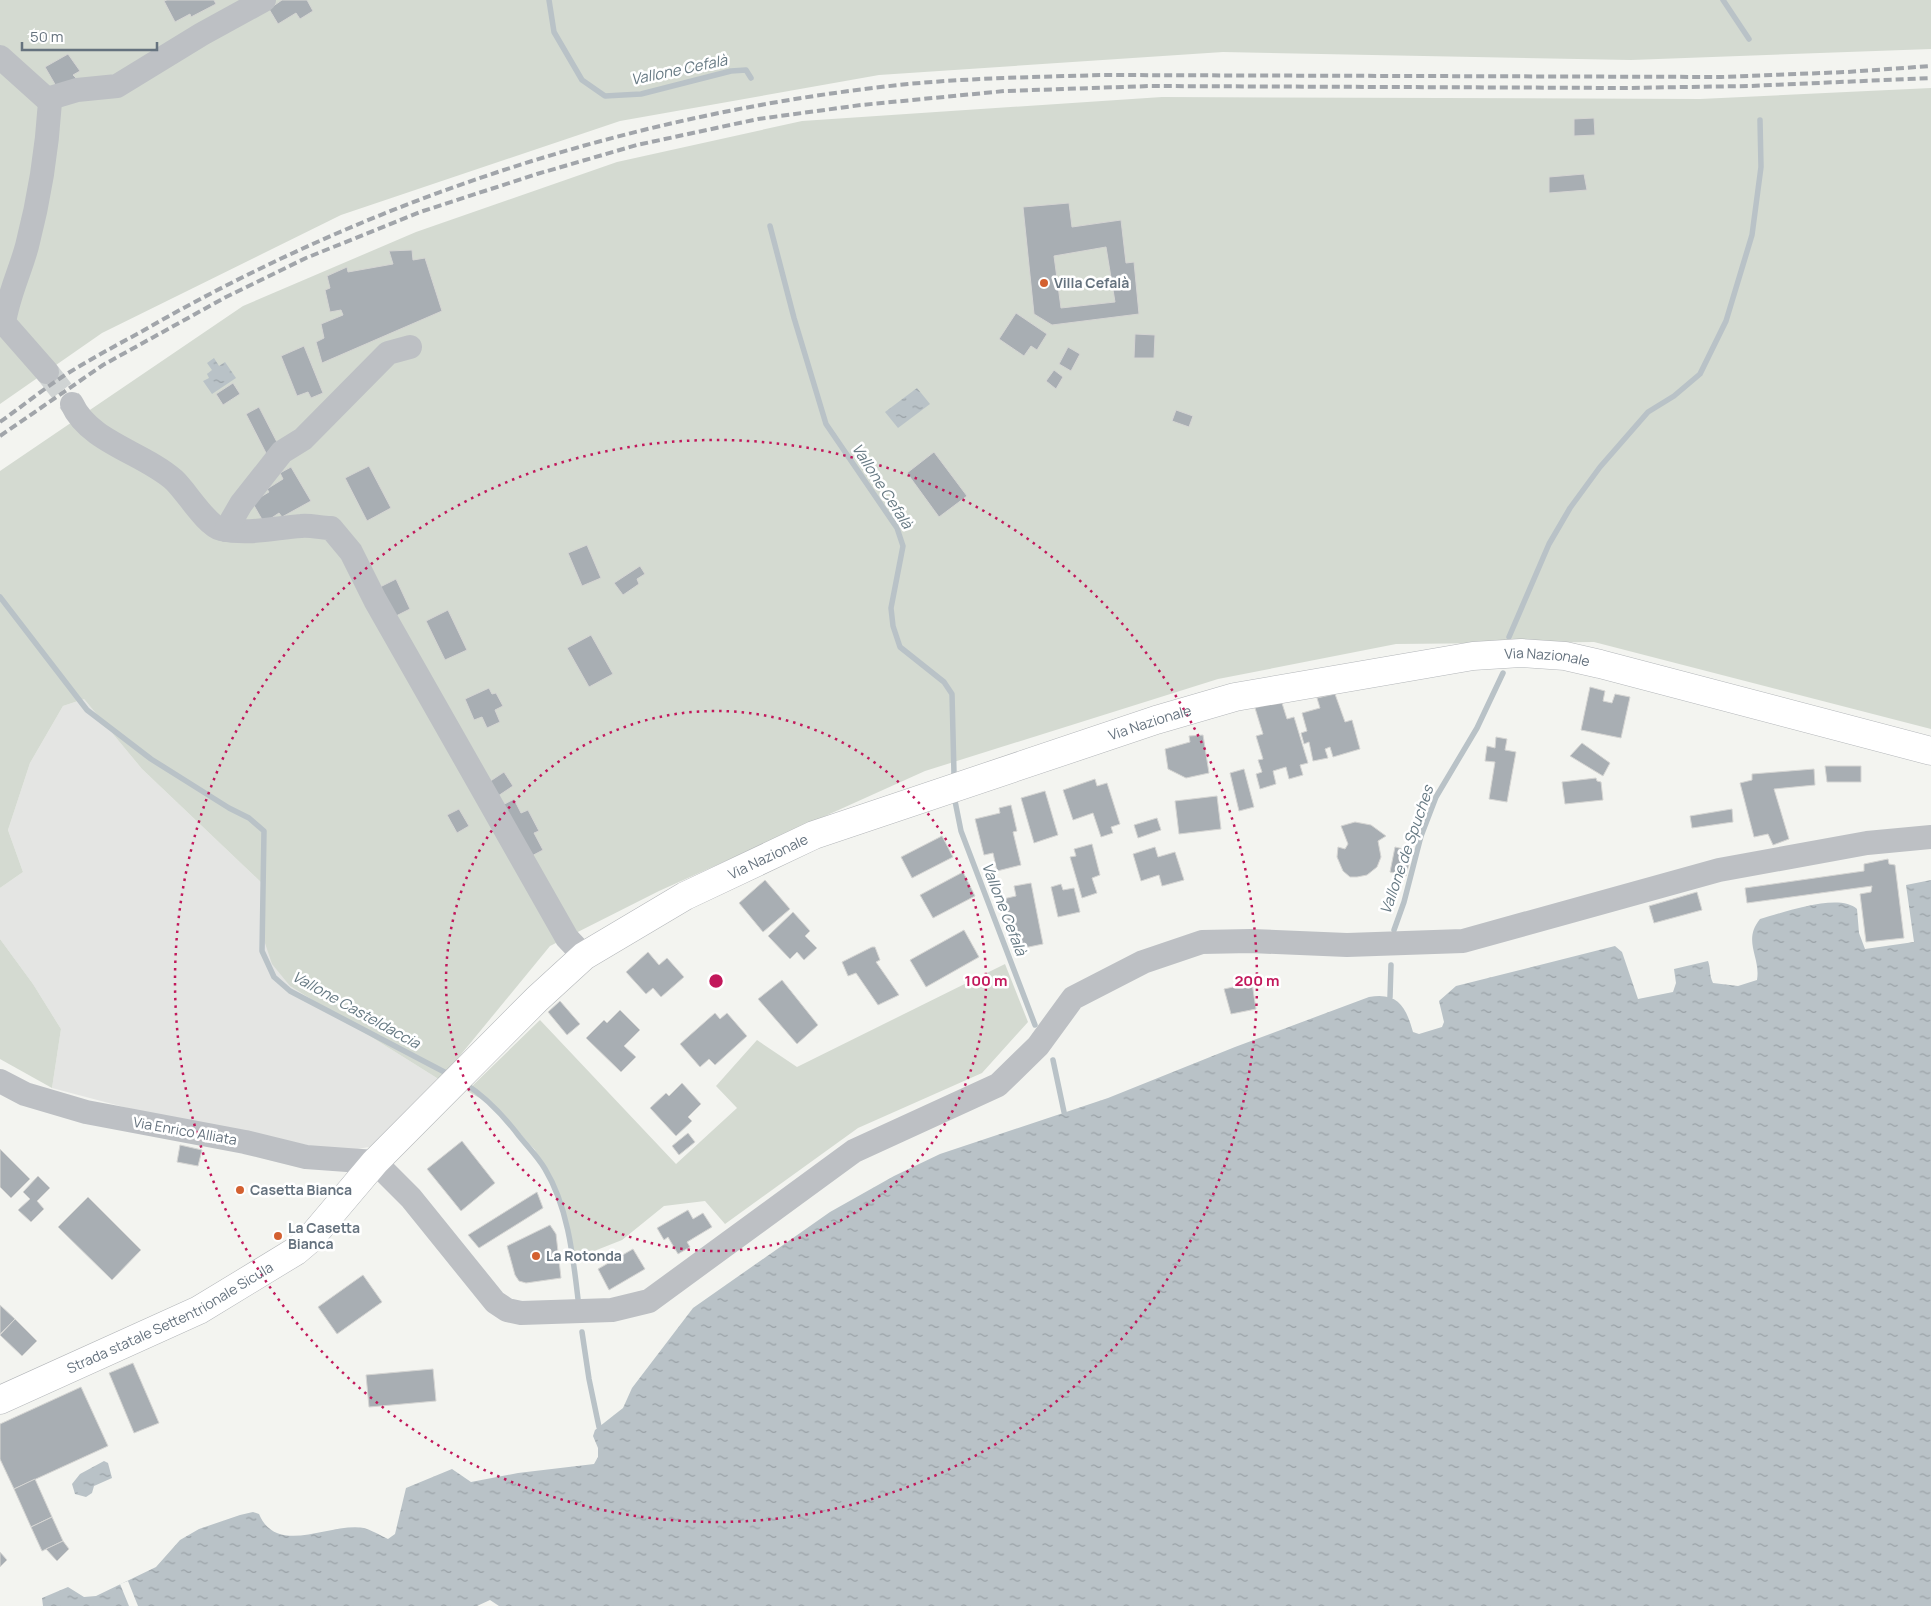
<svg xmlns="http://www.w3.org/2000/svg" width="1931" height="1606" viewBox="0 0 1931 1606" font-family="Manrope,sans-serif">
<defs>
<pattern id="water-ripples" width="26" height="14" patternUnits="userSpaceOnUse" patternTransform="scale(1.25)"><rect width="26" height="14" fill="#b9c2c7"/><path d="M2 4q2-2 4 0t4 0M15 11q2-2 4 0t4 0" fill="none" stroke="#9aa2a7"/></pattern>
</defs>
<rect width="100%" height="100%" fill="#f3f4f0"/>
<polygon fill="#e4e5e3" points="84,699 142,769 265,886 262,934 290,986 440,1080 380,1145 341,1152 135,1110 52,1088 61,1029 33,984 0,939 0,888 23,872 8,830 30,763 63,706"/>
<g fill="#d4dad1">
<polygon points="0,0 1931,0 1931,49 1631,60 1223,52 879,75 620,121 341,215 102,333 0,404"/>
<polygon points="1931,88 1931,729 1594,642 1396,644 1218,679 925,771 659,891 550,946 440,1080 290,986 272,964 262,934 265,886 142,769 84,699 63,706 30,763 8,830 23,872 0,888 0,471 243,306 416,232 617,162 802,121 1162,97 1700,99"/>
<polygon points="0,939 33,984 61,1029 52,1088 0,1059"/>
<polygon points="1005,964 1028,1022 982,1073 858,1128 725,1224 705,1201 664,1206 622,1240 574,1259 567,1221 535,1150 494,1106 467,1091 540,1020 676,1164 737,1108 716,1086 757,1040 797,1067"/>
</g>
<g fill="url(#water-ripples)">
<polygon points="214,358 219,366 225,362 236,378 212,394 203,381 209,378 207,374 212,370 207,363"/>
<polygon points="917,388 930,404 898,428 885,412"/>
<path d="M1931,880V1606H499L490,1600L477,1606H43L42,1598L68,1587L84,1597L96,1596L156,1567L180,1540L199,1529L240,1515L253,1512L259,1514C277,1557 330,1522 364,1528C369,1529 382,1536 388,1539L395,1534L406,1488L452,1469L471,1482L518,1473L594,1464L598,1457V1448L593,1436L595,1430L623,1408L632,1388L693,1308L830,1212L894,1176L940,1154L1108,1098L1235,1047L1369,997C1398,992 1406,1007 1413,1032L1419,1034L1442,1027L1444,1022L1439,1001L1456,986L1615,946L1622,952L1638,999L1673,992L1676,983L1674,969L1708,961C1711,969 1709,975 1713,983L1738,986L1757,980C1761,957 1742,941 1760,919C1782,913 1839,892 1857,909L1859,933L1865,949L1914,942L1906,885Z"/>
<polygon points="104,1461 108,1463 112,1478 94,1486 92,1493 86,1497 75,1494 72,1484 80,1474"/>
</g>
<polygon fill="#f3f4f0" points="128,1581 138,1606 129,1606 120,1584"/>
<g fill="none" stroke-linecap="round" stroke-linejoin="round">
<g stroke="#b9c2c7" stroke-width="5.5">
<polyline points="549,0 554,32 582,80 605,96 641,94 731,71 746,70 751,78"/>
<polyline points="1723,0 1749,39"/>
<polyline points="770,226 794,318 826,424 897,528 903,546 891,608 893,626 900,647 944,682 952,694 954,774"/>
<polyline points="0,597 87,710 151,759 229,808 249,818 264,831 262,951 274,977 290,991 452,1076"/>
<polyline points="1509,637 1549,544 1570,508 1600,467 1648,412 1674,396 1700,374 1726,321 1752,235 1761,167 1760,120"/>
<polyline points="955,801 961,831 1035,1025"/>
<polyline points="1394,930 1404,902 1421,836 1436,797 1477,728 1503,673"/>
<polyline points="1390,997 1391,965"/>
<polyline points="1053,1060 1064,1112"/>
<path d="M464,1083C486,1097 503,1115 519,1136C528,1147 538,1157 545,1169C568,1207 573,1256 578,1299"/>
<polyline points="582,1332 589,1379 599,1427"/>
</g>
</g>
<g fill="#a8aeb3" stroke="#d5d5d3" fill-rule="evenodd">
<polygon points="167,0 214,0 216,4 191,17 190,14 175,22 164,1"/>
<polygon points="282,0 307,0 313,11 300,19 296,13 278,24 269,9"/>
<polygon points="68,54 80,71 73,75 77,79 56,86 45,67"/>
<polygon points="1594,118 1595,135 1574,136 1574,119"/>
<polygon points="1584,174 1587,190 1549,193 1549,177"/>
<path d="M1069,203L1072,227L1121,220L1126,263L1134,262L1139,314L1052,325L1034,314L1023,207ZM1106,247L1115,302L1061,308L1054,256Z"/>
<polygon points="412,250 413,260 425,258 442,311 322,363 316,342 324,338 321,324 343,315 341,310 330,312 325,290 330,288 327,276 347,267 348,272 393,264 389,251"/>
<polygon points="1016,313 1047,334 1037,350 1031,346 1024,356 999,339"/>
<polygon points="1135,334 1155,335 1154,358 1134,358"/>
<polygon points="304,346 323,393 311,398 308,392 297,396 281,356"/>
<polygon points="1068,347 1080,354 1071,371 1059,364"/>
<polygon points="1054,370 1063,377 1056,389 1046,381"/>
<polygon points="233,383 240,394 223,405 216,394"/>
<polygon points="259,407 280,448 267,455 246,414"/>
<polygon points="1176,410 1193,416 1189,427 1172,421"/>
<polygon points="934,452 967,496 939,517 907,473"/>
<polygon points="369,466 391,508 367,521 345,478"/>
<polygon points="291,467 311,501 282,517 279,513 264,523 252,502 269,492 267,489 283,479 280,473"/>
<polygon points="587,545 601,578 582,586 568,553"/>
<polygon points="640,566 645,574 637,579 639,584 623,595 614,583"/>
<polygon points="396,579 410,609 392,618 378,588"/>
<polygon points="448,610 467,650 445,660 426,621"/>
<polygon points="591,635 613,674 589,687 567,648"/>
<polygon points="1590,687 1605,691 1603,701 1612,703 1615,694 1630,697 1621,738 1581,730"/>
<polygon points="489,688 492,694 496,693 503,706 495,710 500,722 487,728 482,717 474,720 465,699"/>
<polygon points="1335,694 1345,722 1352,720 1360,749 1333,757 1330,747 1325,749 1328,758 1313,761 1309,742 1304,744 1301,733 1307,731 1302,713 1320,708 1317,698"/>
<polygon points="1281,700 1287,719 1294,717 1308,763 1300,765 1303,775 1289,779 1286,767 1273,771 1276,784 1260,789 1256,774 1262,772 1258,760 1263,759 1256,736 1263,734 1255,708"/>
<polygon points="1203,735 1209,773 1186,778 1168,769 1165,749 1190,742 1189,736"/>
<polygon points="1496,737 1507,739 1505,750 1516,752 1507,802 1489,799 1495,762 1485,761 1487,746 1495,748"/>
<polygon points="1582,743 1610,763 1603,776 1570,756"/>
<polygon points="1825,766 1861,766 1861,782 1827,782"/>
<polygon points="1244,769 1254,807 1239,811 1230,773"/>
<polygon points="1814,769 1815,785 1774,789 1789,839 1773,845 1768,834 1754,837 1740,783 1752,780 1752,774"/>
<polygon points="504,772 513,786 498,796 489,782"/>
<polygon points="1596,778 1597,781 1601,782 1603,800 1565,804 1562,782"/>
<polygon points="1095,779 1097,786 1107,783 1120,824 1111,827 1113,833 1101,837 1093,813 1073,820 1063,790"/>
<polygon points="1045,791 1058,835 1034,843 1021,798"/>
<polygon points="1217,796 1221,829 1179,834 1175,801"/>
<polygon points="514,799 521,813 528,810 539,831 534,833 543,850 526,859 499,807"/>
<polygon points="1011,805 1017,831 1013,832 1021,865 997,871 993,853 984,855 975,819 1000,813 999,808"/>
<polygon points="459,809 469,826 457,833 447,815"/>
<polygon points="1732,809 1733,822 1692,828 1690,816"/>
<polygon points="1157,818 1161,830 1138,838 1134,825"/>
<polygon points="1355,822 1371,825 1386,836 1378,841 1381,857 1377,867 1367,875 1357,877 1350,877 1343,871 1337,857 1338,847 1345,849 1348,844 1341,826"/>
<polygon points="942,836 953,857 912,878 901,857"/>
<polygon points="1092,844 1100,875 1092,878 1097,893 1082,898 1070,857 1076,856 1074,849"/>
<polygon points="1155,847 1158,857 1175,852 1184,880 1162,886 1159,875 1141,881 1133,854"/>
<polygon points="1395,847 1412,851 1406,876 1390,872"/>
<polygon points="1888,859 1889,864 1895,865 1904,938 1866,942 1860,894 1871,892 1872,886 1747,903 1745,888 1864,871 1864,864"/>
<polygon points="963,872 975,896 933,918 920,895"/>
<polygon points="765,880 790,909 763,932 739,903"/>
<polygon points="1031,883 1043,944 1019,949 1015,926 1009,927 1003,899 1016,896 1014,886"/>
<polygon points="1061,884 1063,890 1074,888 1080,912 1058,917 1051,887"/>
<polygon points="1697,892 1702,910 1654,923 1649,906"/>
<polygon points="793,912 810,931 805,936 817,948 804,960 797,952 790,959 768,936"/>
<polygon points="964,930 979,957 926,987 910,960"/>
<polygon points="872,947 875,947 880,960 876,962 899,995 878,1005 856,973 848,976 842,962"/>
<polygon points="648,952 659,965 667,958 684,977 661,997 653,988 646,994 626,972"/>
<polygon points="782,980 818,1025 797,1044 758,999"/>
<polygon points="1252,983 1256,1009 1231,1014 1224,989"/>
<polygon points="560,1001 580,1024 567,1035 548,1012"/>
<polygon points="620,1010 640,1030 624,1046 636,1057 621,1072 586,1038 604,1020 607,1023"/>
<polygon points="715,1013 720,1019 727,1013 747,1036 715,1065 709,1059 700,1067 680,1044"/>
<polygon points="682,1083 701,1104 688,1117 692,1121 676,1136 650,1108 666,1093 669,1096"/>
<polygon points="688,1133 695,1142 679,1155 672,1146"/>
<polygon points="462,1141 495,1183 461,1211 427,1169"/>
<polygon points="180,1145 202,1150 198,1166 177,1162"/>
<polygon points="0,1149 30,1179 11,1198 0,1187"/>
<polygon points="38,1176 50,1188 37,1201 44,1209 31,1222 18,1210 30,1199 23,1192"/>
<polygon points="537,1192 543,1208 479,1248 468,1235"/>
<polygon points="88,1197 141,1250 112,1280 58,1227"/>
<polygon points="688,1210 693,1219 703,1213 712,1227 687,1242 690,1247 678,1254 668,1237 664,1240 657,1228"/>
<polygon points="550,1225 556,1234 561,1278 526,1283 519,1281 515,1275 507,1246"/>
<polygon points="633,1249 645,1269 609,1290 598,1269"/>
<polygon points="363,1275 382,1302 337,1334 318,1307"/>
<polygon points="0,1305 15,1319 0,1334"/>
<polygon points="15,1319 37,1341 22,1356 0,1335"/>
<polygon points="133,1363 159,1423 134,1433 109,1373"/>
<polygon points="433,1369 436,1401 369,1407 366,1375"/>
<polygon points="81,1387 108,1446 14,1489 0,1459 0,1424"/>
<polygon points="35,1479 52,1517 31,1527 14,1489"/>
<polygon points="52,1517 63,1541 42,1551 31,1527"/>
<polygon points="63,1541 69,1549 57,1561 46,1549"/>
<polygon points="0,1552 7,1560 0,1567"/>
</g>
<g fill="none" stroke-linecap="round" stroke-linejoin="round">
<polyline stroke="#d0d4d4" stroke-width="24" stroke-dasharray="24 12" stroke-linecap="butt" points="47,372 72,404"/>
<defs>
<g id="major">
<path id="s1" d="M0,1400L199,1310L296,1251L309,1240L375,1162L537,999L584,956L685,896L814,835L1156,720L1235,697L1473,656L1521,653L1565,656L1600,664L1931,751"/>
</g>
</defs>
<use href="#major" stroke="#b3b6b9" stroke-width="29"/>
<g stroke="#bdc0c4" stroke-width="24">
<path d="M0,57L50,102C47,150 39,200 27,246C20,272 8,296 4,323L47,372"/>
<polyline points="47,99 77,90 117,86 202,34 264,0"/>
<path d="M72,404C89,442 144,453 174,480C186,491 206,525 221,529C248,535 274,528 301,526C311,525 321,528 331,528L351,552L375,600L567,938L584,956"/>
<polyline points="226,530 241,504 282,452 303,439 388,353 410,347"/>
<polyline points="0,1081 25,1094 86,1112 245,1142 306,1157 375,1162 411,1198 495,1302 507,1310 521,1313 612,1310 649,1301 854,1151 998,1085 1038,1046 1073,998 1143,962 1202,942 1251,941 1347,945 1463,941 1719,870 1867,843 1931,837"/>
</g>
<use href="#major" stroke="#fff" stroke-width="28"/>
<g stroke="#a1a5aa" stroke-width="4" stroke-dasharray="8 4" stroke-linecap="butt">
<path d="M0,422C21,407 41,391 62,377C87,361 113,347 139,333C374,197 637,112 908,84C972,78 1037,77 1102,75L1721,77L1847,72L1931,66"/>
<polyline points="0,436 103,365 226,297 306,258 420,212 537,174 637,145 758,119 861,105 1005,91 1151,86 1625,88 1749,86 1931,78"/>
</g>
</g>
<g fill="none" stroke="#c2185b" stroke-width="2.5" stroke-dasharray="2.5 5">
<circle cx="716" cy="981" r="270"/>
<circle cx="716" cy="981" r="541"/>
</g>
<g fill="#d36030" stroke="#fff" stroke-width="2">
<circle cx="1044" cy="283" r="5"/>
<circle cx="240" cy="1190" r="5"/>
<circle cx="278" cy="1236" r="5"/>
<circle cx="536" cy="1256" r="5"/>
</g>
<g text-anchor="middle" stroke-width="5" stroke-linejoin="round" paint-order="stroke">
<g font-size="14" font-weight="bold" fill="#65727e" stroke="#fff" text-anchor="start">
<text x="1054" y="288">Villa Cefalà</text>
<text x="250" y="1195">Casetta Bianca</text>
<text x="288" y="1233">La Casetta<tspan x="288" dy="16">Bianca</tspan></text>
<text x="546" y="1261">La Rotonda</text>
</g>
<g font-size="14" fill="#65727e" stroke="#fff">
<text dy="5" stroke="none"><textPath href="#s1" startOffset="1764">Via Nazionale</textPath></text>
<text dy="5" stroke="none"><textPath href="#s1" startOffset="1359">Via Nazionale</textPath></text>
<text dy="5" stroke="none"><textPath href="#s1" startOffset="954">Via Nazionale</textPath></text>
<text transform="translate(185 1131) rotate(10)" y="5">Via Enrico Alliata</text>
<text dy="5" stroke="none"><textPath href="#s1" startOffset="189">Strada statale Settentrionale Sicula</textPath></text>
</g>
<g font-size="15" font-style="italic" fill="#667983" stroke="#fff">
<text transform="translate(679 70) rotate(-12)" y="5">Vallone Cefalà</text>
<text transform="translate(882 486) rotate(57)" y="5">Vallone Cefalà</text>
<text transform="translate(1407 850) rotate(-71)" y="5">Vallone de Spuches</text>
<text transform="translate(1004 909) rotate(69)" y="5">Vallone Cefalà</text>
<text transform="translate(356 1010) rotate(29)" y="5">Vallone Casteldaccia</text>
</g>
</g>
<circle cx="716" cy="981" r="8" fill="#c2185b" stroke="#fff" stroke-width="2.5"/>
<g font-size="15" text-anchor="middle" font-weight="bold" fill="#c2185b" stroke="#fff" stroke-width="5" stroke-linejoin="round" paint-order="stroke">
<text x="986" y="986">100 m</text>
<text x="1257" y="986">200 m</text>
</g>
<path d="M22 42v8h135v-8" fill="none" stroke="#65727e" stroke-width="2.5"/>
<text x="30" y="42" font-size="15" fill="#65727e" stroke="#ffffff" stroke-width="4" paint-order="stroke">50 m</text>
</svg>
